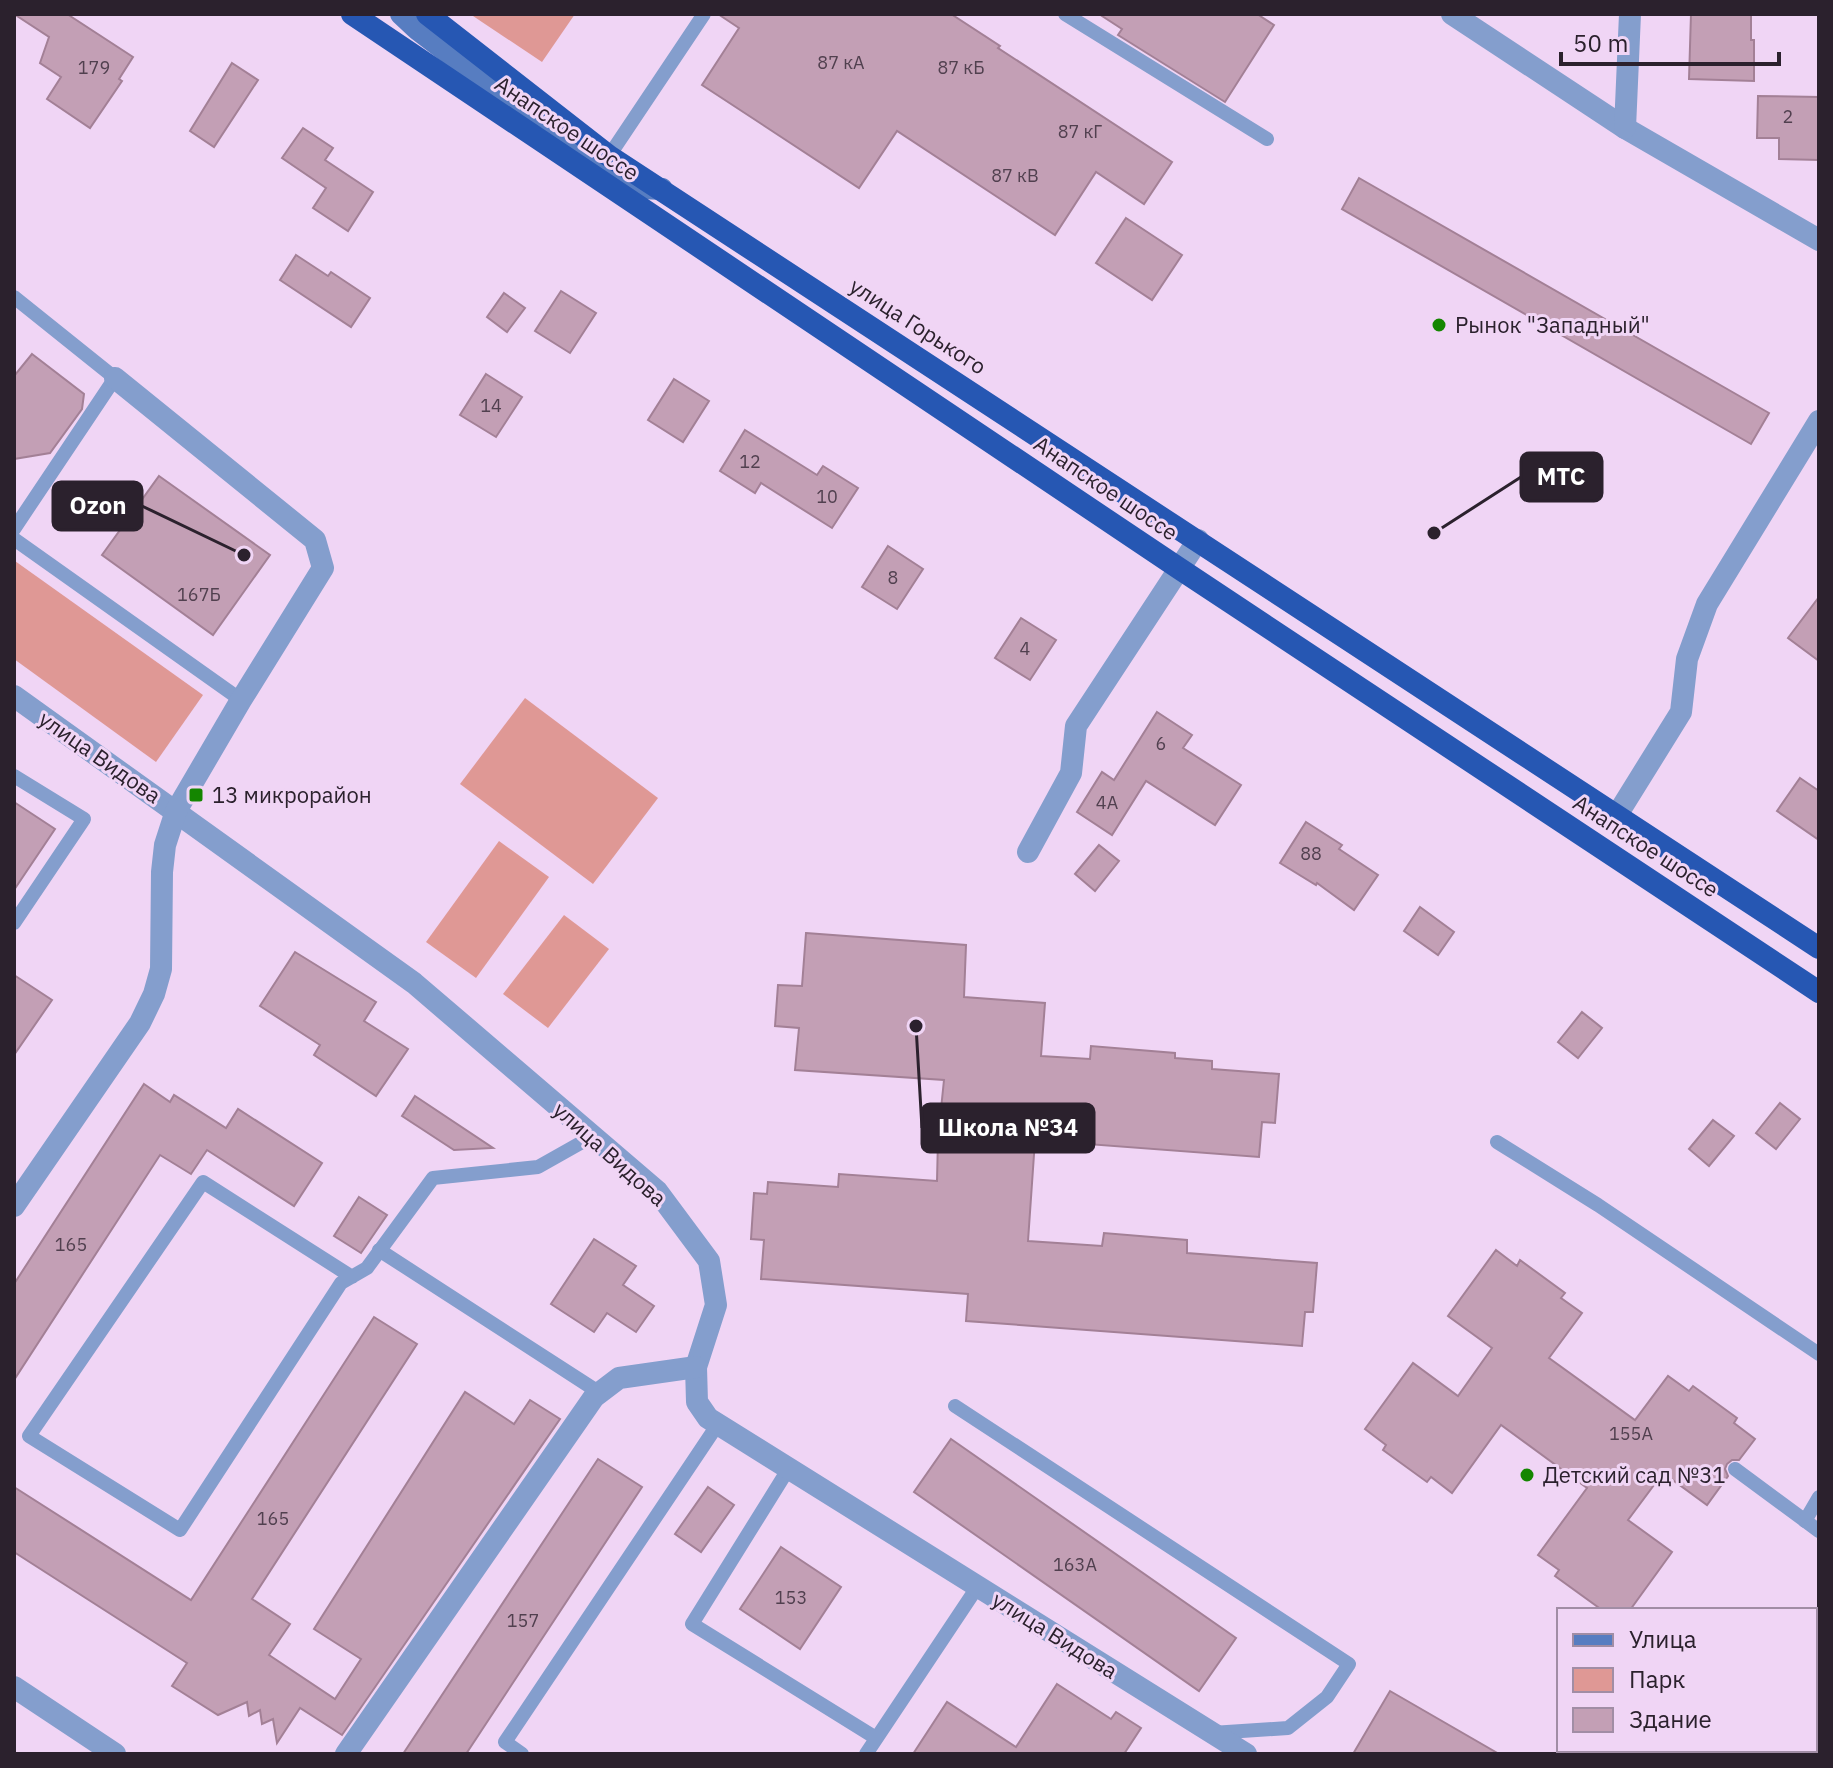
<svg xmlns="http://www.w3.org/2000/svg" width="1833" height="1768" viewBox="0 0 1833 1768" font-family="'IBM Plex Sans',sans-serif">
<rect width="100%" height="100%" fill="#f0d5f5"/>
<g fill="#df9895">
<polygon points="470,14 575,14 542,62"/>
<polygon points="15,561 203,695 156,762 14,659"/>
<polygon points="525,698 658,798 593,884 460,784"/>
<polygon points="499,841 549,877 476,978 426,942"/>
<polygon points="564,915 609,949 548,1028 503,994"/>
</g>
<g fill="#c39fb5" stroke="#a38096" stroke-width="2">
<polygon points="14,14 67,14 133,57 119,79 122,81 90,128 47,99 61,77 40,63 49,37"/>
<polygon points="718,14 951,14 1000,46 998,48 1172,162 1144,204 1096,172 1055,235 897,131 859,188 702,85 739,28"/>
<polygon points="1099,14 1257,14 1274,25 1225,102 1118,35 1122,29"/>
<polygon points="1691,14 1751,14 1751,40 1754,40 1754,81 1689,79"/>
<polygon points="232,63 258,80 214,147 190,131"/>
<polygon points="1758,96 1819,97 1819,160 1779,159 1779,138 1757,138"/>
<polygon points="303,128 333,148 325,160 373,192 348,231 313,208 326,188 282,158"/>
<polygon points="1359,178 1769,413 1751,444 1342,209"/>
<polygon points="1126,218 1182,255 1152,300 1096,263"/>
<polygon points="296,255 328,276 331,272 370,298 351,327 280,280"/>
<polygon points="561,291 596,313 570,353 535,331"/>
<polygon points="504,293 525,308 507,332 487,317"/>
<polygon points="32,354 84,394 82,409 50,453 14,459 14,376"/>
<polygon points="486,374 522,397 496,437 460,415"/>
<polygon points="674,379 709,401 683,442 648,420"/>
<polygon points="745,430 817,475 823,466 858,488 832,528 761,483 755,493 720,471"/>
<polygon points="159,476 270,555 213,635 102,555"/>
<polygon points="888,546 923,569 897,609 862,587"/>
<polygon points="1819,597 1819,661 1788,638"/>
<polygon points="1021,618 1056,640 1030,680 995,658"/>
<polygon points="1157,712 1192,735 1183,748 1241,785 1215,825 1146,781 1112,835 1077,812 1102,772 1114,780"/>
<polygon points="1800,778 1819,791 1819,840 1777,811"/>
<polygon points="14,802 55,829 14,890"/>
<polygon points="1306,822 1342,845 1339,849 1378,875 1354,910 1317,883 1316,885 1280,863"/>
<polygon points="1099,845 1119,861 1095,891 1075,874"/>
<polygon points="1420,907 1454,932 1438,955 1404,931"/>
<polygon points="806,933 966,945 964,997 1045,1003 1041,1056 1090,1059 1091,1046 1175,1053 1175,1058 1212,1061 1212,1069 1279,1074 1275,1123 1262,1122 1259,1157 1035,1140 1028,1241 1102,1246 1104,1233 1187,1240 1187,1253 1317,1263 1313,1312 1305,1312 1302,1346 966,1321 968,1294 761,1279 764,1240 751,1239 754,1193 767,1194 768,1182 838,1187 839,1174 937,1181 938,1138 944,1080 795,1070 799,1028 775,1026 778,985 802,986"/>
<polygon points="295,952 376,1002 364,1021 408,1049 376,1096 314,1055 320,1045 260,1006"/>
<polygon points="14,975 52,1000 14,1055"/>
<polygon points="1582,1012 1602,1028 1578,1058 1558,1042"/>
<polygon points="144,1084 170,1102 174,1095 226,1128 238,1109 322,1163 294,1206 207,1150 191,1174 160,1155 14,1380 14,1284"/>
<polygon points="415,1096 493,1148 454,1150 402,1116"/>
<polygon points="1780,1103 1800,1119 1776,1149 1756,1133"/>
<polygon points="1713,1120 1734,1136 1709,1166 1689,1149"/>
<polygon points="359,1197 387,1215 361,1253 334,1236"/>
<polygon points="594,1239 636,1266 623,1285 654,1306 636,1332 607,1313 594,1332 551,1304"/>
<polygon points="1496,1250 1517,1266 1520,1260 1565,1293 1561,1298 1582,1313 1549,1358 1635,1420 1668,1376 1689,1391 1693,1386 1737,1418 1734,1423 1755,1439 1739,1460 1732,1460 1727,1464 1725,1469 1728,1476 1707,1505 1663,1473 1628,1520 1672,1552 1630,1610 1602,1610 1555,1576 1559,1570 1538,1555 1587,1488 1501,1425 1452,1493 1431,1477 1427,1482 1383,1450 1386,1445 1365,1429 1413,1363 1458,1396 1492,1348 1448,1316"/>
<polygon points="374,1317 417,1344 252,1599 290,1624 269,1655 335,1699 361,1659 314,1629 465,1392 514,1424 530,1400 560,1419 342,1735 300,1708 277,1743 273,1719 262,1724 260,1710 249,1716 247,1702 218,1715 172,1686 187,1663 14,1552 14,1487 191,1600"/>
<polygon points="951,1439 1236,1638 1199,1691 914,1492"/>
<polygon points="598,1459 642,1487 466,1754 403,1754"/>
<polygon points="708,1487 734,1505 701,1552 675,1534"/>
<polygon points="781,1547 841,1587 800,1649 740,1609"/>
<polygon points="1057,1684 1111,1719 1116,1712 1141,1728 1124,1754 913,1754 947,1702 1016,1747"/>
<polygon points="1390,1691 1499,1754 1353,1754"/>
</g>
<g fill="none" stroke-linecap="round" stroke-linejoin="round">
<g stroke="#849ecd" stroke-width="14">
<polyline points="1065,14 1267,139"/>
<polyline points="609,156 704,14"/>
<polyline points="14,297 115,378 14,529"/>
<polyline points="14,539 241,700"/>
<polyline points="14,776 84,819 14,923"/>
<polyline points="1497,1142 1598,1205 1819,1354"/>
<polyline points="379,1250 600,1393"/>
<polyline points="352,1277 203,1182 29,1436 180,1530 341,1283 367,1268 433,1178 538,1167 593,1136"/>
<polyline points="955,1406 1349,1664 1327,1697 1288,1728 1212,1733"/>
<polyline points="789,1468 692,1624 876,1738"/>
<polyline points="1735,1469 1819,1531"/>
<polyline points="1805,1521 1819,1497"/>
<polyline points="522,1754 505,1742 718,1424"/>
<polyline points="866,1754 978,1586"/>
</g>
<g stroke="#849ecd" stroke-width="22">
<polyline points="1452,14 1625,128 1819,240"/>
<polyline points="1625,128 1630,14"/>
<polyline points="14,696 414,983 657,1191 709,1261 716,1305 696,1367 697,1402 708,1418 1246,1754"/>
<polyline points="1617,815 1681,712 1687,659 1707,604 1819,421"/>
<polyline points="1028,852 1071,773 1076,726 1198,540"/>
<polyline points="14,1206 140,1023 154,994 161,969 162,872 165,845 176,811 241,700 323,568 315,540 115,378"/>
<polyline points="346,1754 594,1397 619,1378 696,1367"/>
</g>
<polyline stroke="#849ecd" stroke-width="22" points="14,1687 115,1754"/>
<polyline stroke="#577dc1" stroke-width="22" points="401,14 417,29 624,187 662,189"/>
<g stroke="#2657b3" stroke-width="22">
<polyline points="352,14 1180,569 1819,992"/>
<polyline points="427,14 609,156 1819,948"/>
</g>
</g>
<g fill="#148600" stroke="#f0d5f5" stroke-width="3">
<circle cx="1439" cy="325" r="8"/>
<rect x="188" y="787" width="16" height="16" rx="4"/>
<circle cx="1527" cy="1475" r="8"/>
</g>
<g text-anchor="middle" stroke-width="6" stroke-linejoin="round" paint-order="stroke">
<g font-size="18" fill="#51404f">
<text x="841" y="69">87 кА</text>
<text x="94" y="74">179</text>
<text x="961" y="74">87 кБ</text>
<text x="1788" y="123">2</text>
<text x="1080" y="138">87 кГ</text>
<text x="1015" y="182">87 кВ</text>
<text x="491" y="412">14</text>
<text x="750" y="468">12</text>
<text x="827" y="503">10</text>
<text x="893" y="584">8</text>
<text x="199" y="601">167Б</text>
<text x="1025" y="655">4</text>
<text x="1161" y="750">6</text>
<text x="1107" y="809">4А</text>
<text x="1311" y="860">88</text>
<text x="71" y="1251">165</text>
<text x="1631" y="1440">155А</text>
<text x="273" y="1525">165</text>
<text x="1075" y="1571">163А</text>
<text x="791" y="1604">153</text>
<text x="523" y="1627">157</text>
</g>
<g font-size="22" fill="#2b212d" stroke="#f0d5f5">
<text transform="translate(567 128) rotate(34)" y="8">Анапское шоссе</text>
<text transform="translate(918 326) rotate(33)" y="8">улица Горького</text>
<text transform="translate(1106 488) rotate(34)" y="8">Анапское шоссе</text>
<text transform="translate(100 757) rotate(35)" y="8">улица Видова</text>
<text transform="translate(1646 846) rotate(33)" y="8">Анапское шоссе</text>
<text transform="translate(610 1154) rotate(42)" y="8">улица Видова</text>
<text transform="translate(1055 1635) rotate(32)" y="8">улица Видова</text>
</g>
<g font-size="22" fill="#2b212d" stroke="#f0d5f5" text-anchor="start">
<text x="1455" y="333">Рынок "Западный"</text>
<text x="212" y="803">13 микрорайон</text>
<text x="1543" y="1483">Детский сад №31</text>
</g>
</g>
<path fill="none" stroke="#2b212d" stroke-width="3" d="M1434 533L1521 477M244 555L142 506M916 1026L922 1128"/>
<g fill="#2b212d" stroke="#f0d5f5" stroke-width="3">
<circle cx="1434" cy="533" r="8"/>
<circle cx="244" cy="555" r="8"/>
<circle cx="916" cy="1026" r="8"/>
</g>
<g fill="#2b212d" stroke="#2b212d" stroke-width="3">
<rect x="1521" y="453" width="81" height="48" rx="8"/>
<rect x="53" y="482" width="89" height="48" rx="8"/>
<rect x="922" y="1104" width="172" height="48" rx="8"/>
</g>
<g font-size="24" text-anchor="middle" font-weight="bold" fill="#fff">
<text x="1561" y="485">МТС</text>
<text x="98" y="514">Ozon</text>
<text x="1008" y="1136">Школа №34</text>
</g>
<rect width="1833" height="1768" fill="none" stroke="#2b212d" stroke-width="32"/>
<rect x="1557" y="1608" width="260" height="144" fill="#f0d5f5" stroke="#a18da5" stroke-width="2"/>
<rect x="1573" y="1634" width="40" height="12" fill="#577dc1" stroke="#a18da5" stroke-width="2"/>
<text x="1629" y="1648" font-size="24" fill="#2b212d">Улица</text>
<rect x="1573" y="1668" width="40" height="24" fill="#df9895" stroke="#a18da5" stroke-width="2"/>
<text x="1629" y="1688" font-size="24" fill="#2b212d">Парк</text>
<rect x="1573" y="1708" width="40" height="24" fill="#c39fb5" stroke="#a18da5" stroke-width="2"/>
<text x="1629" y="1728" font-size="24" fill="#2b212d">Здание</text>
<path d="M1561 52v12h218v-12" fill="none" stroke="#2b212d" stroke-width="4"/>
<text x="1573" y="52" font-size="24" fill="#2b212d" stroke="#f0d5f5" stroke-width="6" paint-order="stroke">50 m</text>
</svg>
